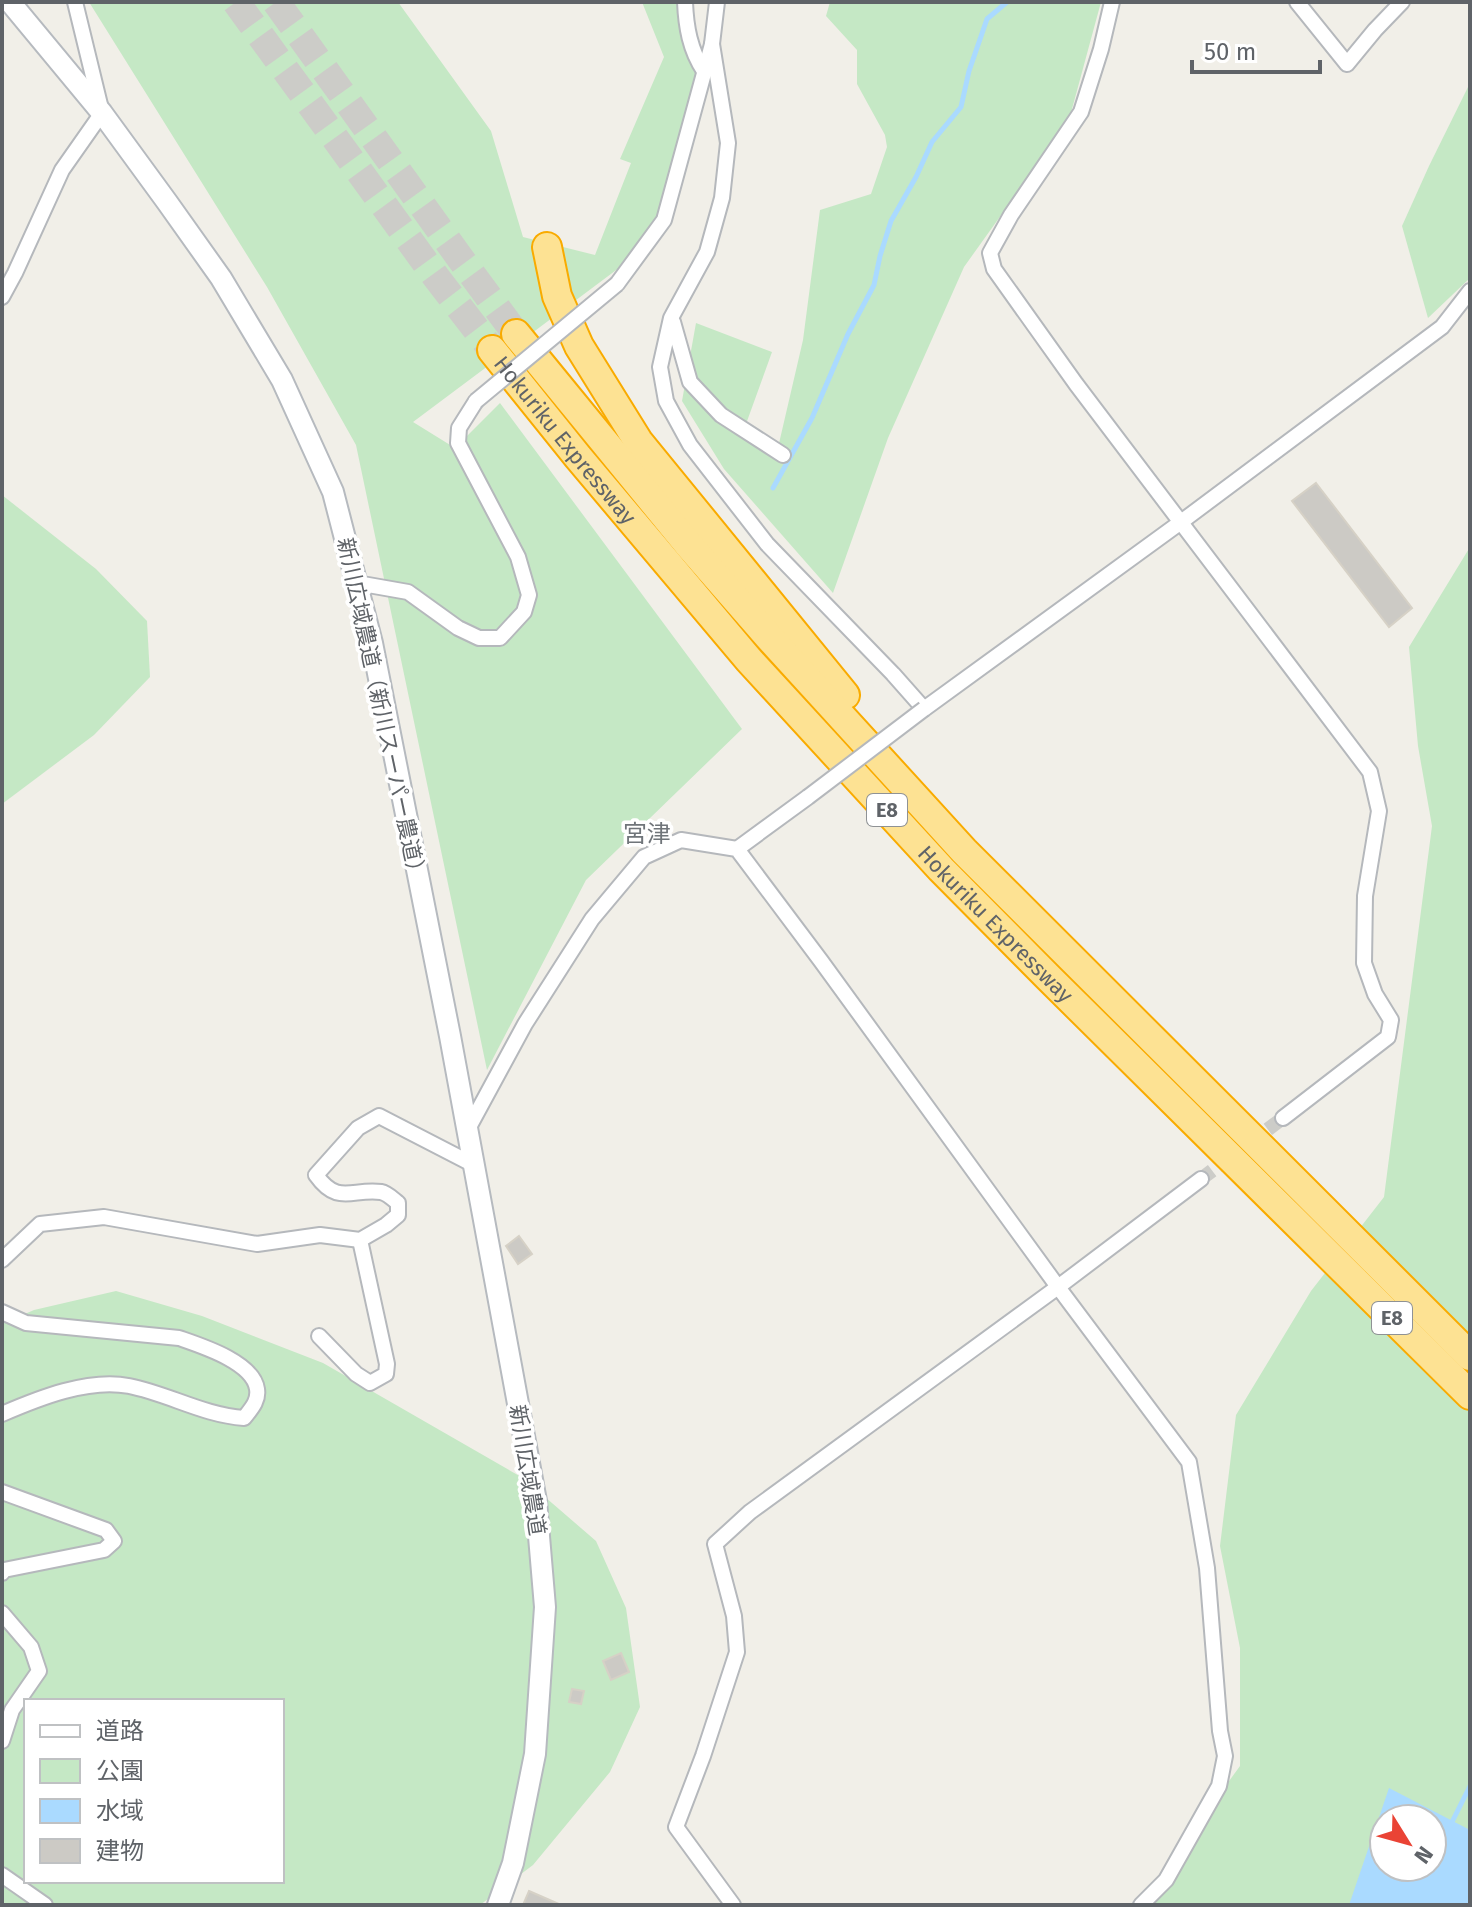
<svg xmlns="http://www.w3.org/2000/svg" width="1472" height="1907" viewBox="0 0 1472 1907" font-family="'Fira Sans','Noto Sans JP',sans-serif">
<rect width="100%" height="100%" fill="#f1efe8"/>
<g fill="#c5e8c5" fill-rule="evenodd">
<polygon points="89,2 398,2 491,131 523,237 595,255 631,163 620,159 664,57 642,2 692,2 684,46 704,90 687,164 663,235 413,422 455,448 500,403 742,729 586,880 487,1070 356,445 267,287"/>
<polygon points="830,2 1101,2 1069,120 964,267 888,438 833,593 724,469 682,401 696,323 772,352 742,435 777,452 803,340 820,210 871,194 887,147 885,135 857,84 857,50 826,16"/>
<polygon points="1470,83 1470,278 1428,318 1402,226 1429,166"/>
<polygon points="2,495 96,569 147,621 150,677 94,735 2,804"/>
<path d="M1470,547V1905H1139L1240,1766V1648L1220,1546L1236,1415L1311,1291L1384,1197L1432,826L1418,746L1409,647ZM1384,1819H1432V1867H1384Z"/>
<path d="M116,1291L202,1316L323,1363L523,1478L596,1541L626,1608L640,1707L610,1772L533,1865L480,1905H2V1324L34,1310ZM26,1701H282V1881H26Z"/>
</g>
<path fill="#aadaff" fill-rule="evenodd" d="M1389,1788L1470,1830V1905H1349ZM1384,1819H1432V1867H1384Z"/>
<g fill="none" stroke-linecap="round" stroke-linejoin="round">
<g stroke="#aadaff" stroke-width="5">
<polyline points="773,488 812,418 848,334 874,285 880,256 891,221 916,177 932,142 961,107 969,71 987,19 1007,2"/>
<polyline points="1450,1826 1470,1786"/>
</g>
</g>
<g fill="#cccac5" stroke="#d6d1c6" stroke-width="2">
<polygon points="1316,483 1412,608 1389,627 1292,501"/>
<polygon points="519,1236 532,1254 518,1264 506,1246"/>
<polygon points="621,1653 629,1672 611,1680 603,1661"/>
<polygon points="572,1689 584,1691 581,1704 569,1702"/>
<polygon points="529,1891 561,1905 523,1905"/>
</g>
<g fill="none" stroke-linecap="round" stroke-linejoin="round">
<g stroke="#ccccc8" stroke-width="14" stroke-dasharray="14 7" stroke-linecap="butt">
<polyline points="1251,1142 1283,1118"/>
<polyline points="1201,1179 1234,1154"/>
</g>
<g stroke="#ccccc8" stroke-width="28" stroke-dasharray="28 14" stroke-linecap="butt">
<polyline points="236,2 436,277 492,350"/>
<polyline points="276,2 460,258 516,334"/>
</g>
<defs>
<g id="street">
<path d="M685,2C686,27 690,50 704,71"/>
<polyline points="1112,2 1101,49 1081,112 1011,215 990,253 994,269 1076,384 1370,772 1379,811 1365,896 1364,963 1375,994 1391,1020 1388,1037 1283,1118"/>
<polyline points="1297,2 1347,64 1375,30 1402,2"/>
<polyline points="712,44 728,143 722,198 707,252 671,318 660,367 666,401 690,445 767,544 893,674 924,709 1181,522 1442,327 1470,291"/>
<polyline points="617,284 664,220 712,44 717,2"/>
<polyline points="2,297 15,273 62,170 102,113 75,2"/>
<polyline points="673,322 690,382 721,415 783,455"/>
<polyline points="357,583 408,592 458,628 479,638 500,638 524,612 529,595 518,557 458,443 459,428 476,401"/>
<polyline points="737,849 808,797"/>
<polyline points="467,1131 525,1024 592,919 644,857 681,840 737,849 821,961 1058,1287 1189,1462 1207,1568 1220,1731 1225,1756 1219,1786 1166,1880 1141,1905"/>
<path d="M2,1260L40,1224L104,1217L257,1244L320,1235L360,1240L386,1225L398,1215V1203C393,1199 387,1193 381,1192C352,1188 338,1206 316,1175L358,1128L379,1116L474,1165"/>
<path d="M2,1312L26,1323L179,1338C202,1346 253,1362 257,1389C259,1401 251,1409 244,1418C203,1415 169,1394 129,1386C89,1378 39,1398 2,1414"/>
<polyline points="319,1336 356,1374 370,1383 386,1374 387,1364 360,1240"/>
<polyline points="2,1492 106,1530 114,1541 104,1550 4,1570 2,1573"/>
<polyline points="2,1613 31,1647 39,1671 12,1710 2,1741"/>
<polyline points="2,1875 45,1905"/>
<polyline points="733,1905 676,1827 703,1756 737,1652 734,1616 715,1544 750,1512 1058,1287 1201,1179"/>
</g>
<polyline id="secondary" points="10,2 102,113 167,202 221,278 282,380 333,492 372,643 450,1036 536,1501 545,1607 535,1754 513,1863 498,1905"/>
<g id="highway">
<polyline points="547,247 557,296 579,346 638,441 845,695"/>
<polyline points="516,334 687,543 768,636 964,851 1470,1356"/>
<path id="s1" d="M492,350L578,457L749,660L941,869L1049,978L1470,1395"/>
</g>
</defs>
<use href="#street" stroke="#b5b8bc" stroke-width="18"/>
<use href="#secondary" stroke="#b6babf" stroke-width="24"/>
<use href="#highway" stroke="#f9ab00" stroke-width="32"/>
<use href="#street" stroke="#fff" stroke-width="14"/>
<use href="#secondary" stroke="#fff" stroke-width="20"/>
<use href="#highway" stroke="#fde293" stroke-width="28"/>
<defs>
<g id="street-bridge">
<polyline points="476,401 617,284"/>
<polyline points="808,797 924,709"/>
</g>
</defs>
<use href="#street-bridge" stroke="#b5b8bc" stroke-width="18" stroke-linecap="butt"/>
<use href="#street-bridge" stroke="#fff" stroke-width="14"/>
</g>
<g text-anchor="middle" stroke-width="7" stroke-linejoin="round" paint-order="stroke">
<g fill="#fff" stroke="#8f9295" stroke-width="2">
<rect x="867" y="794" width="40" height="32" rx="6"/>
<rect x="1372" y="1302" width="40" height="32" rx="6"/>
</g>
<g font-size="20" font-weight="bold" fill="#5f6368">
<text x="887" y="817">E8</text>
<text x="1392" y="1325">E8</text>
</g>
<g font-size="22" fill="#5f6368" stroke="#fff">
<text dy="8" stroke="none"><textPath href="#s1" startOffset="116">Hokuriku Expressway</textPath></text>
<text transform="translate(382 710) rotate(78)" y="8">新川広域農道（新川スーパー農道）</text>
<text dy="8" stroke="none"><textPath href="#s1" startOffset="764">Hokuriku Expressway</textPath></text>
<text transform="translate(528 1470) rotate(81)" y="8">新川広域農道</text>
</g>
<g font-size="24" fill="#70757a" stroke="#fff">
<text x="647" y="842">宮津</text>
</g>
</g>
<rect width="1472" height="1907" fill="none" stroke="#5f6368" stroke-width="8"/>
<rect x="24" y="1699" width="260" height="184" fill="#ffffff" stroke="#bfc1c3" stroke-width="2"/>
<rect x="40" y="1725" width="40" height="12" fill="#ffffff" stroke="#bfc1c3" stroke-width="2"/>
<text x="96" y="1739" font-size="24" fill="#5f6368">道路</text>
<rect x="40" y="1759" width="40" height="24" fill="#c5e8c5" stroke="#bfc1c3" stroke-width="2"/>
<text x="96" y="1779" font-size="24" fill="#5f6368">公園</text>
<rect x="40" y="1799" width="40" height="24" fill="#aadaff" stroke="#bfc1c3" stroke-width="2"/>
<text x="96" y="1819" font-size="24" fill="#5f6368">水域</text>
<rect x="40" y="1839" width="40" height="24" fill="#cccac5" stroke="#bfc1c3" stroke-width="2"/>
<text x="96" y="1859" font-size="24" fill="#5f6368">建物</text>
<g transform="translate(1408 1843) rotate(127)"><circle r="38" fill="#ffffff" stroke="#bfc1c3" stroke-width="2"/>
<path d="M0-6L14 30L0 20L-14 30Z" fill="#ea4335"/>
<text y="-12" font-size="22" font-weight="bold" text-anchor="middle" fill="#5f6368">N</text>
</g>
<path d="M1192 60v12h128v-12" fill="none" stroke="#5f6368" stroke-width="4"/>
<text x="1204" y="60" font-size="24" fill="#5f6368" stroke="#ffffff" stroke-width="6" paint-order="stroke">50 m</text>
</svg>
